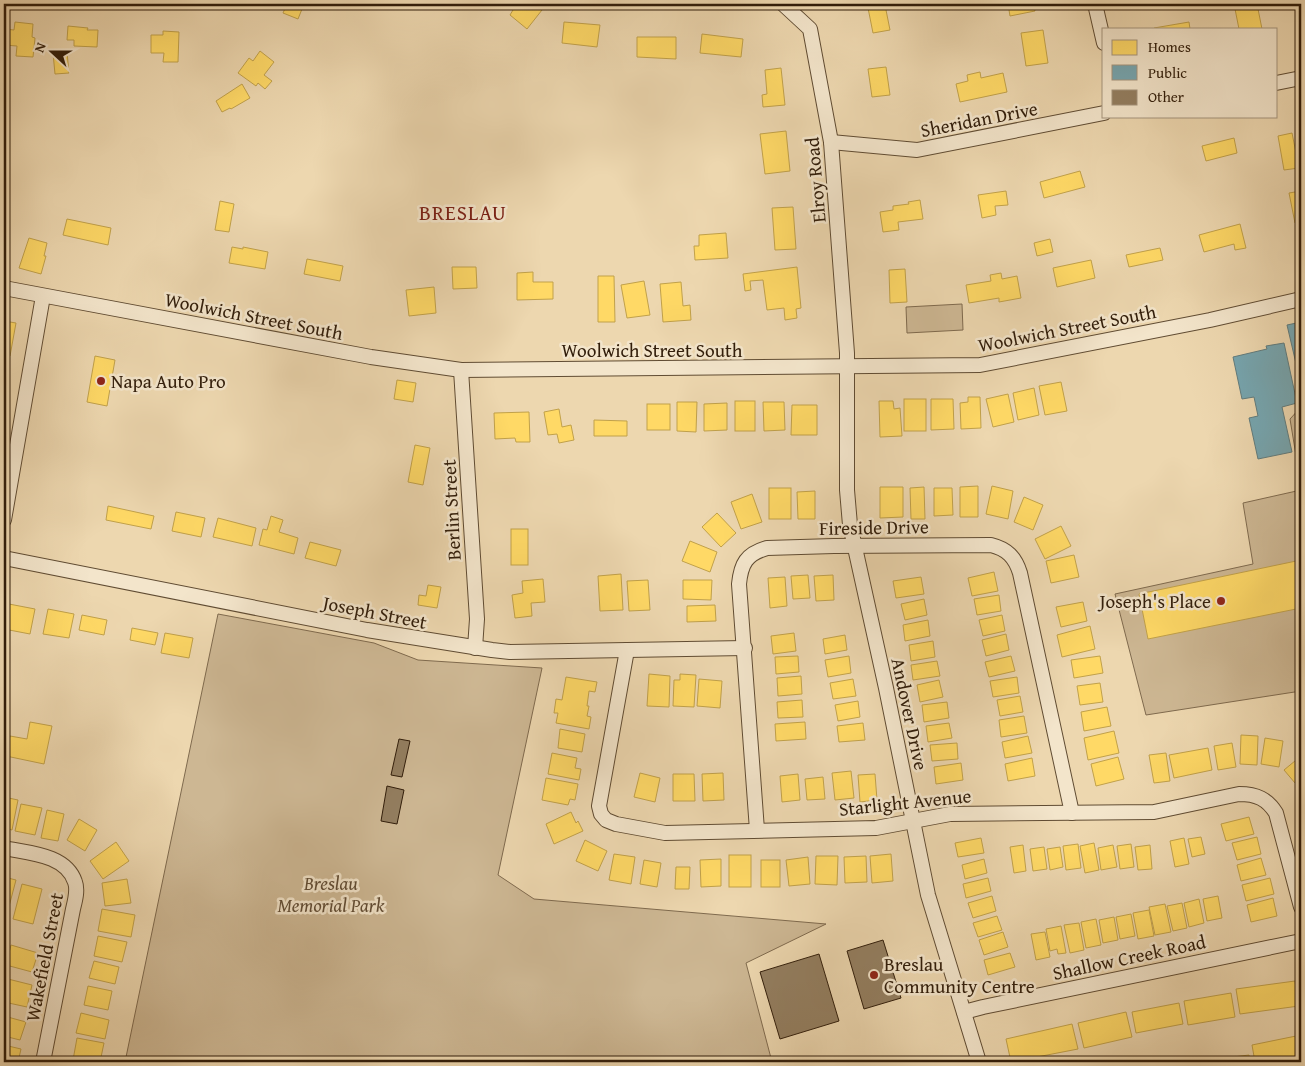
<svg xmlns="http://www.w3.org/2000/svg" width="1305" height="1066" viewBox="0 0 1305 1066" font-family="'Gentium Book Plus',serif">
<rect width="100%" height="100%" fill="#edd7af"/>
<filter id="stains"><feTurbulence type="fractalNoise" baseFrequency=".004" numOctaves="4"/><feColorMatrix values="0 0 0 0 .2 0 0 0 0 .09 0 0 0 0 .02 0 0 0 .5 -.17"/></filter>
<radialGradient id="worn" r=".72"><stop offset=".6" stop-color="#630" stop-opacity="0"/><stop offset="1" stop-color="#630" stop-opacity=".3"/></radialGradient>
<g fill="#cdb793" stroke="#7f6a4e">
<polygon points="962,304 963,330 907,333 906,307"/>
<polygon points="1301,407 1301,486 1290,419"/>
<polygon points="1301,490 1301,691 1146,715 1115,594 1253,564 1243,503"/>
<polygon points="218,614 374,643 418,660 542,668 498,875 534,899 826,924 746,963 772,1062 125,1062"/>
</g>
<g fill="#ffd966" stroke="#c1a14a">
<polygon points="287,4 304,4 298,19 283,13"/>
<polygon points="306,4 321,4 319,8"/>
<polygon points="506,4 534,4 542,10 527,29 510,15 513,10"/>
<polygon points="1008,4 1034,4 1035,11 1010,16"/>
<polygon points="1257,4 1262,29 1239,29 1235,9"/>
<polygon points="885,5 890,30 873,33 868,8"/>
<polygon points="15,22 33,24 32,37 35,38 33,57 16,56 17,46 4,45 4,29 14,30"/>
<polygon points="564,22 600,25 597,47 562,43"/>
<polygon points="1189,22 1190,29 1154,29 1154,28"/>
<polygon points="68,26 88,28 87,30 98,30 97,47 74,46 74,40 67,40"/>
<polygon points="1043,30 1048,63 1026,66 1021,33"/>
<polygon points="163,31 179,32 178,62 163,62 164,53 151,53 151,35 163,35"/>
<polygon points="702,34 743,39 741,57 700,53"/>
<polygon points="637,37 676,37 676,59 637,57"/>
<polygon points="260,51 274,62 264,75 272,81 265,89 258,83 256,86 238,73 249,58 253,61"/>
<polygon points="67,52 69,73 55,74 53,53"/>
<polygon points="886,67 890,95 872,97 868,69"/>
<polygon points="781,68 785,105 763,107 762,95 767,94 765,70"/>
<polygon points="980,72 981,78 1003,73 1007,92 960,102 956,84 968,81 967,75"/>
<polygon points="242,84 250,98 231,109 230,108 222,112 216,101"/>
<polygon points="786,131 790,171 765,174 760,134"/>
<polygon points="1292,133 1299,168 1284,170 1278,136"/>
<polygon points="1234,138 1237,153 1206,161 1202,146"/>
<polygon points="1080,171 1085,187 1044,198 1040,182"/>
<polygon points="1006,191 1008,205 995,206 996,215 982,218 978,195"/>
<polygon points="1301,191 1301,222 1295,223 1289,193"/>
<polygon points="920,200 923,219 898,222 899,230 883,232 880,212 893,210 893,206 909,204 908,202"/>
<polygon points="220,201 234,204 229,232 215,230"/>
<polygon points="793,207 796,249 775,250 772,208"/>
<polygon points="67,219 111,228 108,245 63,235"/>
<polygon points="1240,224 1246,248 1235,250 1234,244 1204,252 1199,235"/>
<polygon points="726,233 728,258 695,260 694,246 699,246 699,235"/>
<polygon points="29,238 47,243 44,256 46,256 41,274 19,268"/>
<polygon points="1050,239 1053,252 1037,256 1034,243"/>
<polygon points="232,247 243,249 243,247 268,252 265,269 229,263"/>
<polygon points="1160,248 1163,260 1129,267 1126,255"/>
<polygon points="307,259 343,266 340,281 304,274"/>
<polygon points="1091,260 1095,278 1057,287 1053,268"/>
<polygon points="452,267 476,267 477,288 453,289"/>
<polygon points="797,267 801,308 796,309 797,318 785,320 784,308 767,310 763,280 750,281 751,290 745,291 743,274"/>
<polygon points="905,269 907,302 890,303 889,270"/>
<polygon points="533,272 533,282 553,282 553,299 517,300 517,273"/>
<polygon points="1001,273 1002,279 1017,276 1021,298 999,302 999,298 969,303 966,285 991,281 990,275"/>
<polygon points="598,276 614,276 615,322 598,322"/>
<polygon points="644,281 650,315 627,318 621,285"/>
<polygon points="681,282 683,306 690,305 691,320 663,322 660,284"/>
<polygon points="434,287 436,313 409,316 406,290"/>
<polygon points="4,321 16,323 10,356 4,354"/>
<polygon points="95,356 115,360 107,406 87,402"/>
<polygon points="397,380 416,383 413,402 394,399"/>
<polygon points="1061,382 1067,411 1045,415 1039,386"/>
<polygon points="1034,388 1039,415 1018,420 1013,393"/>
<polygon points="1008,394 1014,422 993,427 986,399"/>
<polygon points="968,397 980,397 981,428 961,429 960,403 968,402"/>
<rect x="904" y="399" width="22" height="32"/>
<polygon points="931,399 953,399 954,429 931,430"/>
<rect x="735" y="401" width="20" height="30"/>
<polygon points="879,401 893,401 894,409 900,408 902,436 880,437"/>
<polygon points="677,402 697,402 696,432 677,431"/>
<polygon points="763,402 784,402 785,430 764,431"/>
<polygon points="727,403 727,430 704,431 704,404"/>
<rect x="647" y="404" width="23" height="26"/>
<polygon points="792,405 817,405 817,435 791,435"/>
<polygon points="559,409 562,427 571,425 574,440 559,443 557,434 548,435 544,412"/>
<polygon points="529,412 530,442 516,442 515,438 495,439 494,413"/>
<polygon points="594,420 627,421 627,436 594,436"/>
<polygon points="415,445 430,448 423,485 408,482"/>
<polygon points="978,486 978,517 960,517 960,487"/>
<polygon points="992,486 1013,491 1008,519 986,514"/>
<polygon points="880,487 903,487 903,517 880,518"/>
<polygon points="924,487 925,519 911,519 910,488"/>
<rect x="769" y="488" width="22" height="31"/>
<polygon points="934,488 952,488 953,515 934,516"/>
<polygon points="815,491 815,519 798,519 797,492"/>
<polygon points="752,494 762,522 741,529 731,502"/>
<polygon points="1024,497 1043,505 1033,530 1014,522"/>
<polygon points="108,506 154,516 151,529 106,520"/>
<polygon points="176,512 205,518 201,537 172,531"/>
<polygon points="717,513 736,533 721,547 702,527"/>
<polygon points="271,516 283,520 279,532 298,538 294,554 259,545 263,529 267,530"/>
<polygon points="218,518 256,528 252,546 213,537"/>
<polygon points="1061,526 1071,546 1045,559 1035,539"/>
<rect x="511" y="529" width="17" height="36"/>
<polygon points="690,541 717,552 710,572 682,561"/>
<polygon points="310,542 341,550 336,566 305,558"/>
<polygon points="1074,555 1079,577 1051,583 1046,561"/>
<polygon points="1301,560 1301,608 1148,639 1139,594"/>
<polygon points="994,572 998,591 972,596 968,578"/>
<polygon points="621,574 623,610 600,611 598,576"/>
<polygon points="808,575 810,598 793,599 791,576"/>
<polygon points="833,575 834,600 816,601 814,576"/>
<polygon points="785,577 787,606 770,608 768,578"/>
<polygon points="921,577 924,594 896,598 893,581"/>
<polygon points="543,579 545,602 531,603 532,616 515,618 512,595 523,593 522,581"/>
<polygon points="648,580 650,610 629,611 627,581"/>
<polygon points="683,580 712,580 711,600 683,599"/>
<polygon points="428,585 441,587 437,608 418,605 419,595 426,596"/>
<polygon points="999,595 1001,611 977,615 974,599"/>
<polygon points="924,599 927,615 905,620 901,604"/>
<polygon points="1083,602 1087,621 1061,627 1056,607"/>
<polygon points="9,604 35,609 30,634 4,629"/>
<polygon points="715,605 716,621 687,622 687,606"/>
<polygon points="48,609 74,614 69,638 43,634"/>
<polygon points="82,615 107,620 104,635 79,630"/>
<polygon points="1002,615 1005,631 983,636 979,620"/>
<polygon points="928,620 930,636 905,641 903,625"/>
<polygon points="1090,626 1095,649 1062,657 1057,635"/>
<polygon points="132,628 158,633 155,645 130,640"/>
<polygon points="165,633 193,638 189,658 161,653"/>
<polygon points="794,633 796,651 773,654 771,636"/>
<polygon points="1006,634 1009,650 986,656 982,640"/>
<polygon points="845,635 847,650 825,654 823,639"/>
<polygon points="933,641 935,657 911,661 909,645"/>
<polygon points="798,656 799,672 776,674 775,657"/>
<polygon points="849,656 851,673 828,677 825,660"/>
<polygon points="1011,656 1015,671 989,677 985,662"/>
<polygon points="1100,656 1103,673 1074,678 1071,660"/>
<polygon points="937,661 940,676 913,680 911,665"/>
<polygon points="649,674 670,676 669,707 647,706"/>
<polygon points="680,674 696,675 694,707 673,706 674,680 680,680"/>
<polygon points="801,676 802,694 778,696 777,678"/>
<polygon points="566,677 597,682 595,692 589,691 587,706 589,706 587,716 591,717 589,729 556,723 558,713 554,713 556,699 562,700"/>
<polygon points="1017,677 1019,693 993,697 990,681"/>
<polygon points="699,679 722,681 720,708 697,706"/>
<polygon points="853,679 856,696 833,699 830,683"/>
<polygon points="939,680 943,697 920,702 917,685"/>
<polygon points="1100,683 1103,702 1080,705 1077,686"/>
<polygon points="1020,696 1023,712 1000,716 997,700"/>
<polygon points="802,700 803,717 778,718 777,702"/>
<polygon points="858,701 860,717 838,721 835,705"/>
<polygon points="947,702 949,718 924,722 922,705"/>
<polygon points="1107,707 1111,726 1084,731 1081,712"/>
<polygon points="1024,716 1027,733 1001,737 999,720"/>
<polygon points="30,722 52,726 44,764 6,756 10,736 27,739"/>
<polygon points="805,722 806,739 776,741 775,724"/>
<polygon points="863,723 865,740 839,742 837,726"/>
<polygon points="949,723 952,738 928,742 926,726"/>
<polygon points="560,729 585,734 582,752 558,748"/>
<polygon points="1114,731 1119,753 1088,760 1084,738"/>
<polygon points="1241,735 1258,736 1257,765 1240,764"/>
<polygon points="1028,736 1032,753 1005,758 1002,742"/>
<polygon points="1265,738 1283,741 1279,767 1261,764"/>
<polygon points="957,743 958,759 932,761 930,745"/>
<polygon points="1232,743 1236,767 1218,770 1214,746"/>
<polygon points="1208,748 1212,770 1174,778 1169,755"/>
<polygon points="552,753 577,758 575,768 581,769 579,780 548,774"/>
<polygon points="1166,753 1170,781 1154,783 1149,755"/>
<polygon points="1301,756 1301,778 1295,783 1284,770"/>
<polygon points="1118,757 1124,779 1096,786 1091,764"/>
<polygon points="1032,758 1035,776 1008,781 1005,764"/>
<polygon points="961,763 963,780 936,784 934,767"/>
<polygon points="851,771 854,798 835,800 832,773"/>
<polygon points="640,773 660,778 655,802 634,797"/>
<polygon points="723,773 724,800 703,801 702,774"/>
<polygon points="673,774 694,774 695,801 673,801"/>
<polygon points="798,774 800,800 782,802 780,776"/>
<polygon points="875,774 877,800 860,802 858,775"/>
<polygon points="823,777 825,799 807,800 805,779"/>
<polygon points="546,778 578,784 575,800 570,799 568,805 542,800"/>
<polygon points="4,797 18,800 12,830 4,828"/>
<polygon points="21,804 42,808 35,835 15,831"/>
<polygon points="47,810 64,814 58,841 41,838"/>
<polygon points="571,812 576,823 578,821 583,831 554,844 546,824"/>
<polygon points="1249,817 1254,834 1226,841 1221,824"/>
<polygon points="79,819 97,830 85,851 67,840"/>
<polygon points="1201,837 1205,854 1192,857 1188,839"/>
<polygon points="1257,837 1261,854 1237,860 1232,843"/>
<polygon points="981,838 984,853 958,857 955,843"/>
<polygon points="1184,838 1189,864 1175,867 1170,841"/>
<polygon points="585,840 607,851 598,871 576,861"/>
<polygon points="116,842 129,861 103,879 90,861"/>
<polygon points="1094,843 1099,870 1085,873 1080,846"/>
<polygon points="1078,844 1081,868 1066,870 1063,846"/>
<polygon points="1131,844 1134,867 1120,869 1117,846"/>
<polygon points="1023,845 1026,871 1014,873 1010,847"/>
<polygon points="1113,845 1117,867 1101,870 1098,848"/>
<polygon points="1150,845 1152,869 1138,870 1135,847"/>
<polygon points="1044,847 1047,869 1033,871 1030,849"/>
<polygon points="1060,847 1063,867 1050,870 1047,849"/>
<polygon points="614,854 635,857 631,884 609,880"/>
<polygon points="891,854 893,881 872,883 870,856"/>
<rect x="729" y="855" width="22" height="32"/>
<polygon points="816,856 838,856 837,885 815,884"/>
<polygon points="866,856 867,882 845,883 844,857"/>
<polygon points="808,857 810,884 789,886 786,860"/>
<polygon points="1261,858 1266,875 1241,881 1237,865"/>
<polygon points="721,859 721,886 701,887 700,860"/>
<polygon points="984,859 987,873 965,879 962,865"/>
<polygon points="644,860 661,863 657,887 640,884"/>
<rect x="761" y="860" width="19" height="27"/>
<polygon points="676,867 690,867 689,889 675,889"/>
<polygon points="4,877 16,880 7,914 4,913"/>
<polygon points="988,878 991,891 966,898 963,884"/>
<polygon points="1270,878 1274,894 1246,901 1242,885"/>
<polygon points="127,879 131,903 105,906 102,883"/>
<polygon points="22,884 42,889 33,924 13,919"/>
<polygon points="992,896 996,911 973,918 968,903"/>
<polygon points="1218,896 1222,918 1207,921 1203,899"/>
<polygon points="1273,898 1277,916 1251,922 1247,905"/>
<polygon points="1199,899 1204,923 1189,927 1184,903"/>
<polygon points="1182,903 1187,928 1173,931 1167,906"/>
<polygon points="1165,904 1171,932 1155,935 1149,907"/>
<polygon points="102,909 135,915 131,937 98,931"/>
<polygon points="1149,910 1154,936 1138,939 1133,913"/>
<polygon points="1131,914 1135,936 1120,939 1116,917"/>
<polygon points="997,916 1002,930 978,937 973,923"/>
<polygon points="1114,917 1118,940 1103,943 1099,920"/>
<polygon points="1096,919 1101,945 1086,948 1081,922"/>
<polygon points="1079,923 1084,950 1070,953 1064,925"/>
<polygon points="1061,926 1066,953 1058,954 1057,949 1050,951 1046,929"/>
<polygon points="1003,932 1008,947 984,955 979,940"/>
<polygon points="1045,932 1050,957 1036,960 1031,934"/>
<polygon points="98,936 127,942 122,962 94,956"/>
<polygon points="11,945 38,953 32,972 6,965"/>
<polygon points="1010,953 1015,967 988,975 984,960"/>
<polygon points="94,961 119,967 115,984 89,978"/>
<polygon points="4,978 32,985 27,1007 4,1002"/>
<polygon points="1295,981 1299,1006 1240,1014 1236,989"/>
<polygon points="88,986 112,991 108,1010 84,1005"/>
<polygon points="1231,993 1235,1017 1188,1025 1184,1001"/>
<polygon points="1179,1003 1183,1024 1136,1033 1132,1012"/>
<polygon points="1126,1012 1132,1037 1084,1048 1078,1023"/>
<polygon points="81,1013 109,1020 105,1039 76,1033"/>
<polygon points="4,1016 26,1022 20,1040 4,1036"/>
<polygon points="1072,1024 1078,1049 1011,1062 1006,1039"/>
<polygon points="1301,1035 1301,1062 1255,1062 1252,1045"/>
<polygon points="77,1038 104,1043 100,1062 73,1060"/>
<polygon points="4,1045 21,1049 18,1062 4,1062"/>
<polygon points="1249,1055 1250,1062 1201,1062 1201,1061"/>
</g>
<g fill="#76a5af" stroke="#617c7e">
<polygon points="1301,322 1301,371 1298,372 1287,325"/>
<polygon points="1284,343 1297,403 1282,407 1292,452 1258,459 1249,418 1258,416 1254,397 1242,399 1233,357 1267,349 1266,346"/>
</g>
<g fill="#937e60" stroke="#311d0a">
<polygon points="399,739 410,741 402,777 391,775"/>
<polygon points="387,786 404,790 397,824 381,821"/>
<polygon points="883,940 901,998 864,1009 847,951"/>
<polygon points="819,954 839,1021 780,1039 760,972"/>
</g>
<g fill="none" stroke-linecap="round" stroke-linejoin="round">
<defs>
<g id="minor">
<polyline points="783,4 810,29 831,142 847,353 847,490 850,525 886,688 928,895 979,1062"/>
<polyline points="1095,4 1104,43"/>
<polyline points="1276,83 1301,78"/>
<polyline points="831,142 917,150 1104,113"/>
<polyline points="4,288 371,357 461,370 980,365 1210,320 1301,299"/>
<polyline points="461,370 477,619 475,648"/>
<polyline points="4,520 43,296"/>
<polyline points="4,558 367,630 492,650 510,652 745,648"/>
<path d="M627,650L599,806L601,814L606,820L616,824L665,833L876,828L950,814L1154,812L1239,794C1257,794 1267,799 1276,813L1301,907"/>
<path d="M757,830L739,584C741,564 746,554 767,548L834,546L991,545C1007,549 1015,557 1020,573L1072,813"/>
<path d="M4,848C27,853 66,854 75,882C78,890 75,901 73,909L43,1062"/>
<polyline points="964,1012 983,1007 1301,941"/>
</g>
</defs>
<use href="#minor" stroke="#604c33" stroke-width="16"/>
<use href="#minor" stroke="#f3e5cb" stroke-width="14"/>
</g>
<g fill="#8f2418" stroke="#f3e5cb" stroke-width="2">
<circle cx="101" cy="381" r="5"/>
<circle cx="1221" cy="601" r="5"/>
<circle cx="874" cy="975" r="5"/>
</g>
<g text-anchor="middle" stroke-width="5" stroke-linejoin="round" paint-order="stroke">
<g font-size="19" fill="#311d0a" stroke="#f3e5cb">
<text transform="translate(979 119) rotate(-11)" y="7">Sheridan Drive</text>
<text transform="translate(815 180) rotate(-95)" y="7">Elroy Road</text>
<text transform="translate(254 316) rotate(11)" y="7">Woolwich Street South</text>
<text transform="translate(1067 328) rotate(-11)" y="7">Woolwich Street South</text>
<text x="652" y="357">Woolwich Street South</text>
<text transform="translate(451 510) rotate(-93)" y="7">Berlin Street</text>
<text transform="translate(874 527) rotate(-1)" y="7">Fireside Drive</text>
<text transform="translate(375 612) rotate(11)" y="7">Joseph Street</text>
<text transform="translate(910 714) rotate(78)" y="7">Andover Drive</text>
<text transform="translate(905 802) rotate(-6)" y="7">Starlight Avenue</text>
<text transform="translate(44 957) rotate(-79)" y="7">Wakefield Street</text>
<text transform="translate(1129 957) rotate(-12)" y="7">Shallow Creek Road</text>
</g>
<g font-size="19" fill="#311d0a" stroke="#f3e5cb" text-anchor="start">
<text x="111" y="388">Napa Auto Pro</text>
<text x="1211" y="608" text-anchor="end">Joseph's Place</text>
<text x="884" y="971">Breslau<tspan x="884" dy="22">Community Centre</tspan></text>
</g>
<g font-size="19" font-style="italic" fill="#604b33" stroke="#f3e5cb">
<text x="331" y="890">Breslau<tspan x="331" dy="22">Memorial Park</tspan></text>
</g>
<g font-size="21" letter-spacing="1" fill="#7a1f14" stroke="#f3e5cb">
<text x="463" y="220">BRESLAU</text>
</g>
</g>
<rect width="1305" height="1066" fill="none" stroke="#edd7af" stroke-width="20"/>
<rect x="5" y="5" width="1295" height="1056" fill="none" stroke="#311d0a" stroke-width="2.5"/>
<rect x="10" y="10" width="1285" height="1046" fill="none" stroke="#311d0a"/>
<rect x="1102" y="28" width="175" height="90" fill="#f3e5cb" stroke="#a5957e"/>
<rect x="1112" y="40" width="25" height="15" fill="#ffd966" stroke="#a5957e"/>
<text x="1148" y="52" font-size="15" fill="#311d0a">Homes</text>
<rect x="1112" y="65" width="25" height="15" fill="#76a5af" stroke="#a5957e"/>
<text x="1148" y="78" font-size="15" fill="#311d0a">Public</text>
<rect x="1112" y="90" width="25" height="15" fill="#937e60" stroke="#a5957e"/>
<text x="1148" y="102" font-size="15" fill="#311d0a">Other</text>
<g transform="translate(52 52) rotate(291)" stroke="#f3e5cb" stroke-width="4" paint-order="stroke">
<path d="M0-4L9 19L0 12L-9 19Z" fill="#311d0a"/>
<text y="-8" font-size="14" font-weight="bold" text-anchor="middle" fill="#311d0a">N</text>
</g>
<rect width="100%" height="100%" filter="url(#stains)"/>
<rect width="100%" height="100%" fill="url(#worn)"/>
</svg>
